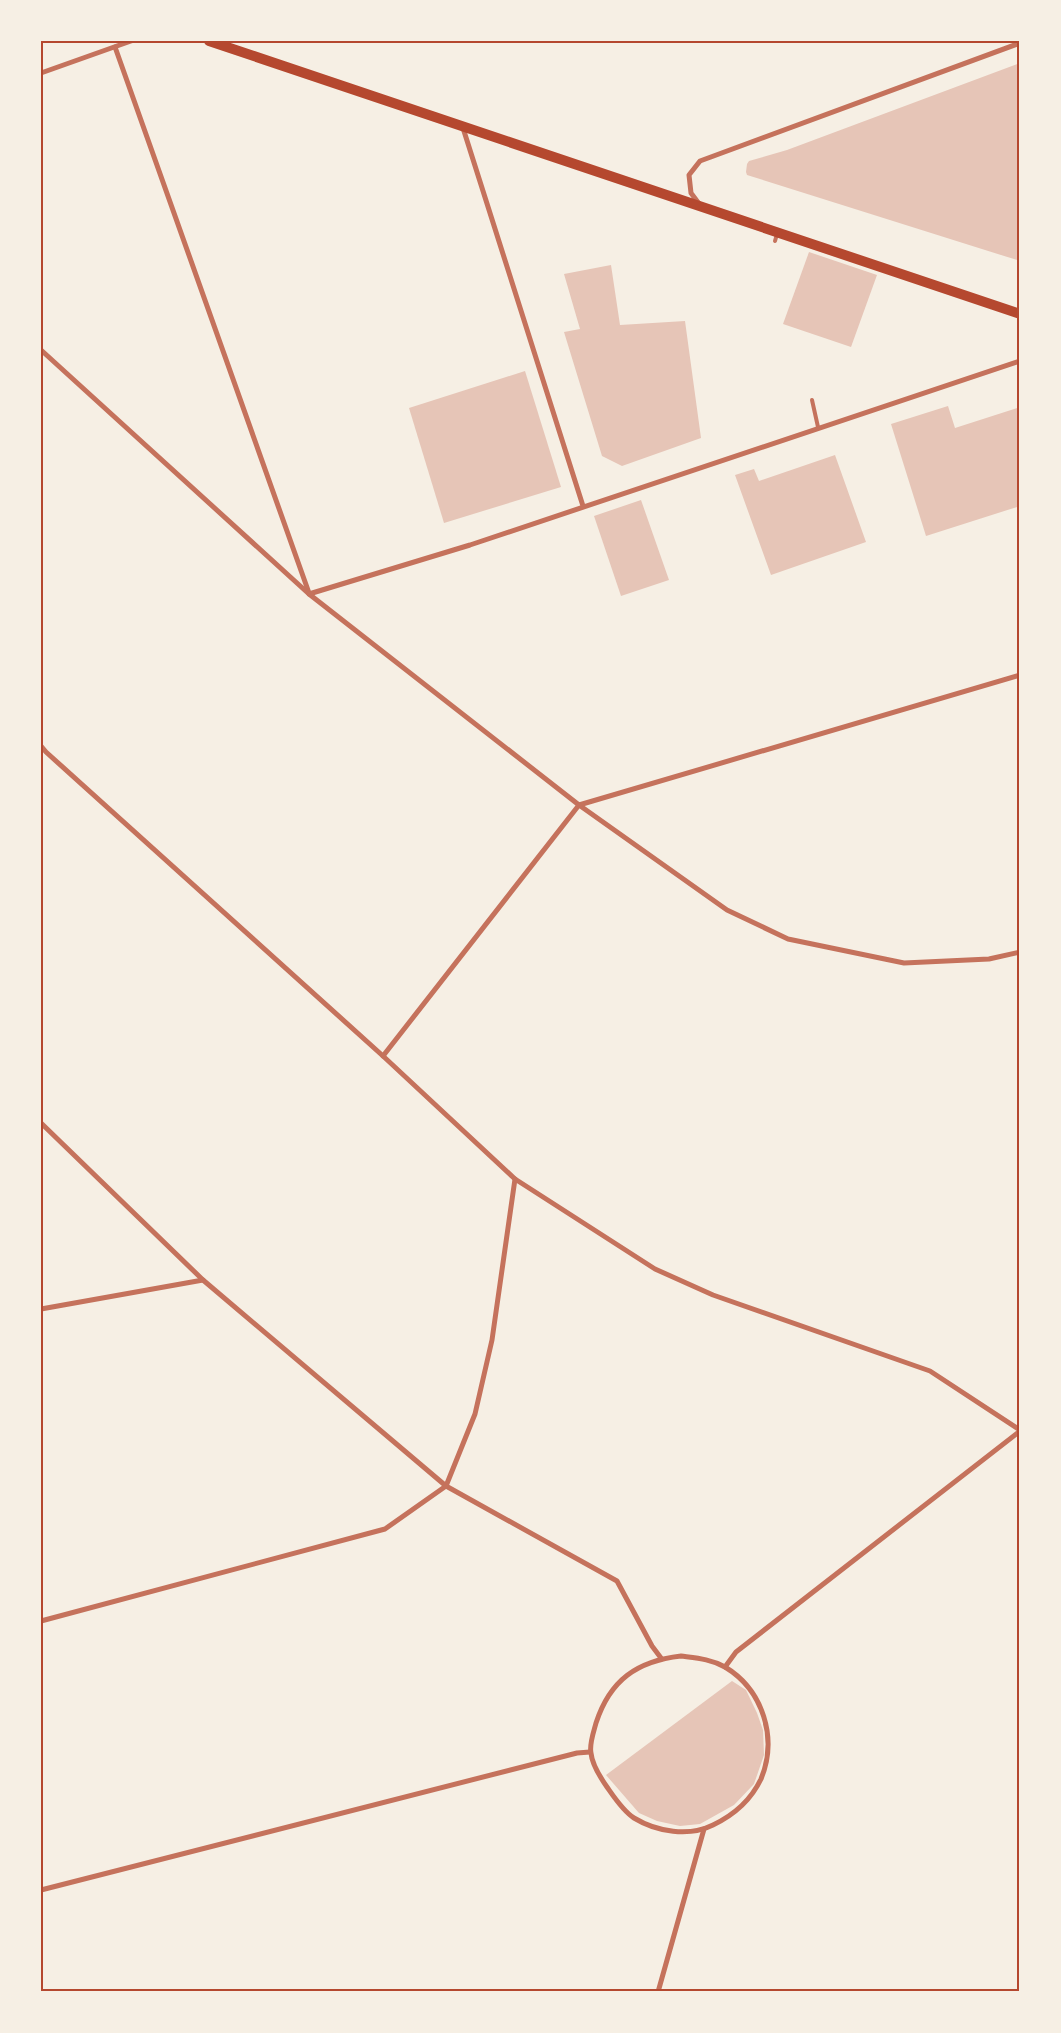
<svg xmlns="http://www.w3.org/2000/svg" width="1061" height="2033" viewBox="0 0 1061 2033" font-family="'Asap Condensed',sans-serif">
<rect width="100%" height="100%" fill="#f6efe4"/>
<g fill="#e6c5b7">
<polygon points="1020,63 1020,261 747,175 746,172 747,164 749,161 787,150"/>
<polygon points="809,252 877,275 851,347 783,324"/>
<polygon points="611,265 620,325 685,321 701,438 622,466 602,456 564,332 580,329 564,274"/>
<polygon points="525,371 561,487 444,523 409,408"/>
<polygon points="948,406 955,428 1020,407 1020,506 926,536 891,424"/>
<polygon points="835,455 866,542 771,575 735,475 754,469 759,481"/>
<polygon points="641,500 669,580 621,596 594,516"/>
<polygon points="732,1681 746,1690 757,1713 763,1730 764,1755 754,1784 734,1805 700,1824 680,1826 657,1821 639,1813 606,1775"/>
</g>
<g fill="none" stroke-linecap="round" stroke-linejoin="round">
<g stroke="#c5725c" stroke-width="4">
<polyline points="775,241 777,234"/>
<polyline points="812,400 818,427"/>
</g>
<g stroke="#c5725c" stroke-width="5">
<polyline points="115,47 309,593"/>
<polyline points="41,73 131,41"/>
<polyline points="463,128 583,506"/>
<polyline points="700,205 691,193 689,175 700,161 1020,43"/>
<polyline points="41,350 309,594 579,805 727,910 788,939 904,963 989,959 1020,952"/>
<polyline points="309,594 470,545 1020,361"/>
<polyline points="41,746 46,752 383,1056 515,1179 655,1269 713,1295 930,1371 1020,1430"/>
<polyline points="383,1056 579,805 1020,675"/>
<polyline points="41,1123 203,1280 446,1486 617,1581 652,1646 661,1658"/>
<polyline points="41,1309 203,1280"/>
<polyline points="41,1621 385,1529 446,1486 475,1414 492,1340 515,1179"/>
<path d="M681,1656C696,1658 711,1659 725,1667C763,1690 778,1738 761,1779C751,1800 734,1815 713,1825C689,1837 657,1832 634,1818C623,1811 614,1797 607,1787C600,1777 592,1765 591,1753C589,1744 594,1731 596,1723C610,1680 637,1661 681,1656Z"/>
<polyline points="725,1667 736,1652 1020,1431"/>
<polyline points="41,1890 577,1753 590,1752"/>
<polyline points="658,1992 704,1829"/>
</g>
<polyline stroke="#b5482f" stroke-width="10" points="209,41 1020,314"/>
</g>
<rect width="1061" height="2033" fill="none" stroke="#f6efe4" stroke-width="85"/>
<rect x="42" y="42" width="976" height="1948" fill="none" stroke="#b5482f" stroke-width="2"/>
</svg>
